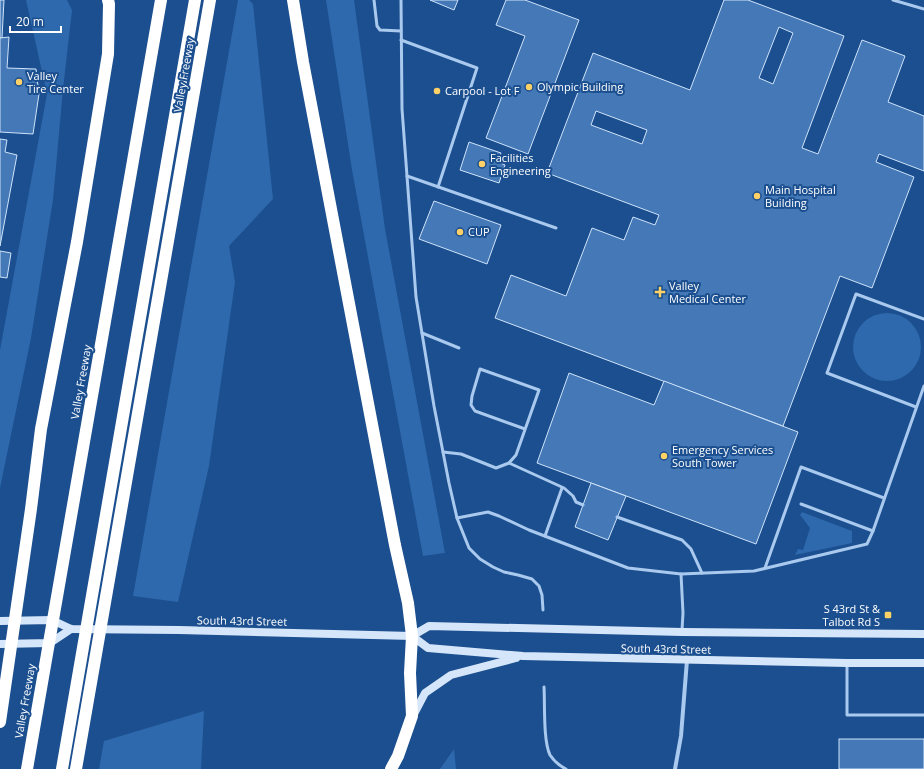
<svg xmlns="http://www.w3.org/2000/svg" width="924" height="769" viewBox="0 0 924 769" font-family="'Open Sans',sans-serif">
<rect width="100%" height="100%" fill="#1b4f8f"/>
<g fill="#2e69ad">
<polygon points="26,0 67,0 72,10 63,89 53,200 31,338 0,488 0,350 47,94"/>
<polygon points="238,0 249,0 253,4 273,199 229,246 235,282 209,466 178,602 133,596"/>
<polygon points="326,0 354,0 385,229 445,553 423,556 352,170"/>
<circle cx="887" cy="347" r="34"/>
<polygon points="802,512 852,531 852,543 795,555 798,549 803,550 810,528 800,515"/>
<polygon points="204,711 201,769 99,769 104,741"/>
<polygon points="454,749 456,769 440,769"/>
</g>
<g fill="#4478b7" stroke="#cfe3fa" fill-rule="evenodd">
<polygon points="0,0 4,0 2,38 0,38"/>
<polygon points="430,0 458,0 454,10"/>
<polygon points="506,0 525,0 579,20 528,154 486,138 525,36 496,25"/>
<path d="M724,0H748L844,36L802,148L818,154L862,40L905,56L888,102L924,116V171L879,154L876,162L914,177L872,288L840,276L783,426L495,318L511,275L566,296L592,228L624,240L633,217L655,225L659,215L547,173L593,53L690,90ZM779,27L793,33L773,84L759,78ZM596,111L647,130L642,144L591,125Z"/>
<polygon points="9,37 7,68 36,69 39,94 33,134 0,132 0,38"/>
<polygon points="0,139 7,140 5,152 17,155 0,246"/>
<polygon points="469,142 501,153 498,162 505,165 499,183 460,170"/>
<polygon points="434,201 501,225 487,264 419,239"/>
<polygon points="0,251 11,253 7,278 0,277"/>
<polygon points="569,373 654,405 664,381 798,432 756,544 537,463"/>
<polygon points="591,483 626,496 608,540 575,527"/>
<rect x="839" y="739" width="85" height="30"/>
</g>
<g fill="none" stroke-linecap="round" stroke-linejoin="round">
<g stroke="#a9c9ee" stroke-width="3">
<polyline points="374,0 377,26 380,30 401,31"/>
<polyline points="401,0 402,109 416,297 434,406 449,483 457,518 469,548 480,559 493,567 504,572 518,575 532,579 539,586 542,595 543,610"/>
<polyline points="893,0 924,9"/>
<polyline points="401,40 477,68 438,187"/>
<polyline points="407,176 556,228"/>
<polyline points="422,333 459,348"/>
<polyline points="916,407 827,373 856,294 924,319"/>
<polyline points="443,452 461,454 496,468 509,463 516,455 539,390 480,369 472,396 471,405 475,411 525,429"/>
<polyline points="509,463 564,488 573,496 576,502 583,505"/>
<polyline points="801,504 873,531"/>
<polyline points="617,517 682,540 691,549 702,573"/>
<polyline points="457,518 488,512 499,516 529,530 628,568 681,574 754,571 867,544 873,531 924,386"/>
<polyline points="545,536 562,488"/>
<polyline points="765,568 801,467 884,498"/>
<polyline points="681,574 683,613 682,630"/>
<polyline points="847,663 847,715 924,715"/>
<path d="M544,687C545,703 543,741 550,755C554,761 560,766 566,769"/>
</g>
<polyline stroke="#a9c9ee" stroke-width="4" points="675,769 681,736 687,660"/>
<g stroke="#d6e6fa" stroke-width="8">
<polyline points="0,621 52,620 71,629 179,630 412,636 429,626 682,632 924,634"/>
<polyline points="412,636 428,648 523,656 847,663 924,663"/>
<polyline points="0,644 50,643 71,629"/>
<polyline points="413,716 425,693 451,675 516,658"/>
</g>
<g stroke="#fff" stroke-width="12">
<polyline points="293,0 303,62 395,545 408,603 412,636 410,673 412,716 398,756 391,769"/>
<polyline points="0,722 31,509 41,429 77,242 108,54 109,4 108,0"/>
<polyline points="27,769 161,0"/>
<polyline points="62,769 195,0"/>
<polyline points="76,769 210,0"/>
</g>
</g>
<g fill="#ffd166" stroke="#1b4f8f" stroke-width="1.5">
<circle cx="19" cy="82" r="4"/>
<circle cx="529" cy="87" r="4"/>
<circle cx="437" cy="91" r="4"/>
<circle cx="482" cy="164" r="4"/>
<circle cx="757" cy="196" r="4"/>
<circle cx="460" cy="232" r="4"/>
<path d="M658 286h4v4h4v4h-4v4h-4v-4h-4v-4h4z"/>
<circle cx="664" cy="456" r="4"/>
<rect x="884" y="611" width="8" height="8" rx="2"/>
</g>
<g text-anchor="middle" stroke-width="4" stroke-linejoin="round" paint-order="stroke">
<g font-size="11" fill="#fff" stroke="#1b4f8f">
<text transform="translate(184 75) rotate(-80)" y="4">Valley Freeway</text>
<text transform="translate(81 382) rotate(-80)" y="4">Valley Freeway</text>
<text transform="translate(242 621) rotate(1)" y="4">South 43rd Street</text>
<text transform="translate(666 649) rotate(1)" y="4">South 43rd Street</text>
<text transform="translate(25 701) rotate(-80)" y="4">Valley Freeway</text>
</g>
<g font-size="11" fill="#fff" stroke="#1b4f8f" text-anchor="start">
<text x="27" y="80">Valley<tspan x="27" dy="13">Tire Center</tspan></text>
<text x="537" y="91">Olympic Building</text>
<text x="445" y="95">Carpool - Lot F</text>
<text x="490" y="162">Facilities<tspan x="490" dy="13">Engineering</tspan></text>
<text x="765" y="194">Main Hospital<tspan x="765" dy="13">Building</tspan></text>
<text x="468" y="236">CUP</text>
<text x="669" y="290">Valley<tspan x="669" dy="13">Medical Center</tspan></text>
<text x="672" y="454">Emergency Services<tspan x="672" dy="13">South Tower</tspan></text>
<text x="880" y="613" text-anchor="end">S 43rd St &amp;<tspan x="880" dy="13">Talbot Rd S</tspan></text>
</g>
</g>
<path d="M10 26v6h51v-6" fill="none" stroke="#ffffff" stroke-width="2"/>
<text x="16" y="26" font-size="12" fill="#ffffff" stroke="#1b4f8f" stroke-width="3" paint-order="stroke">20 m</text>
</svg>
